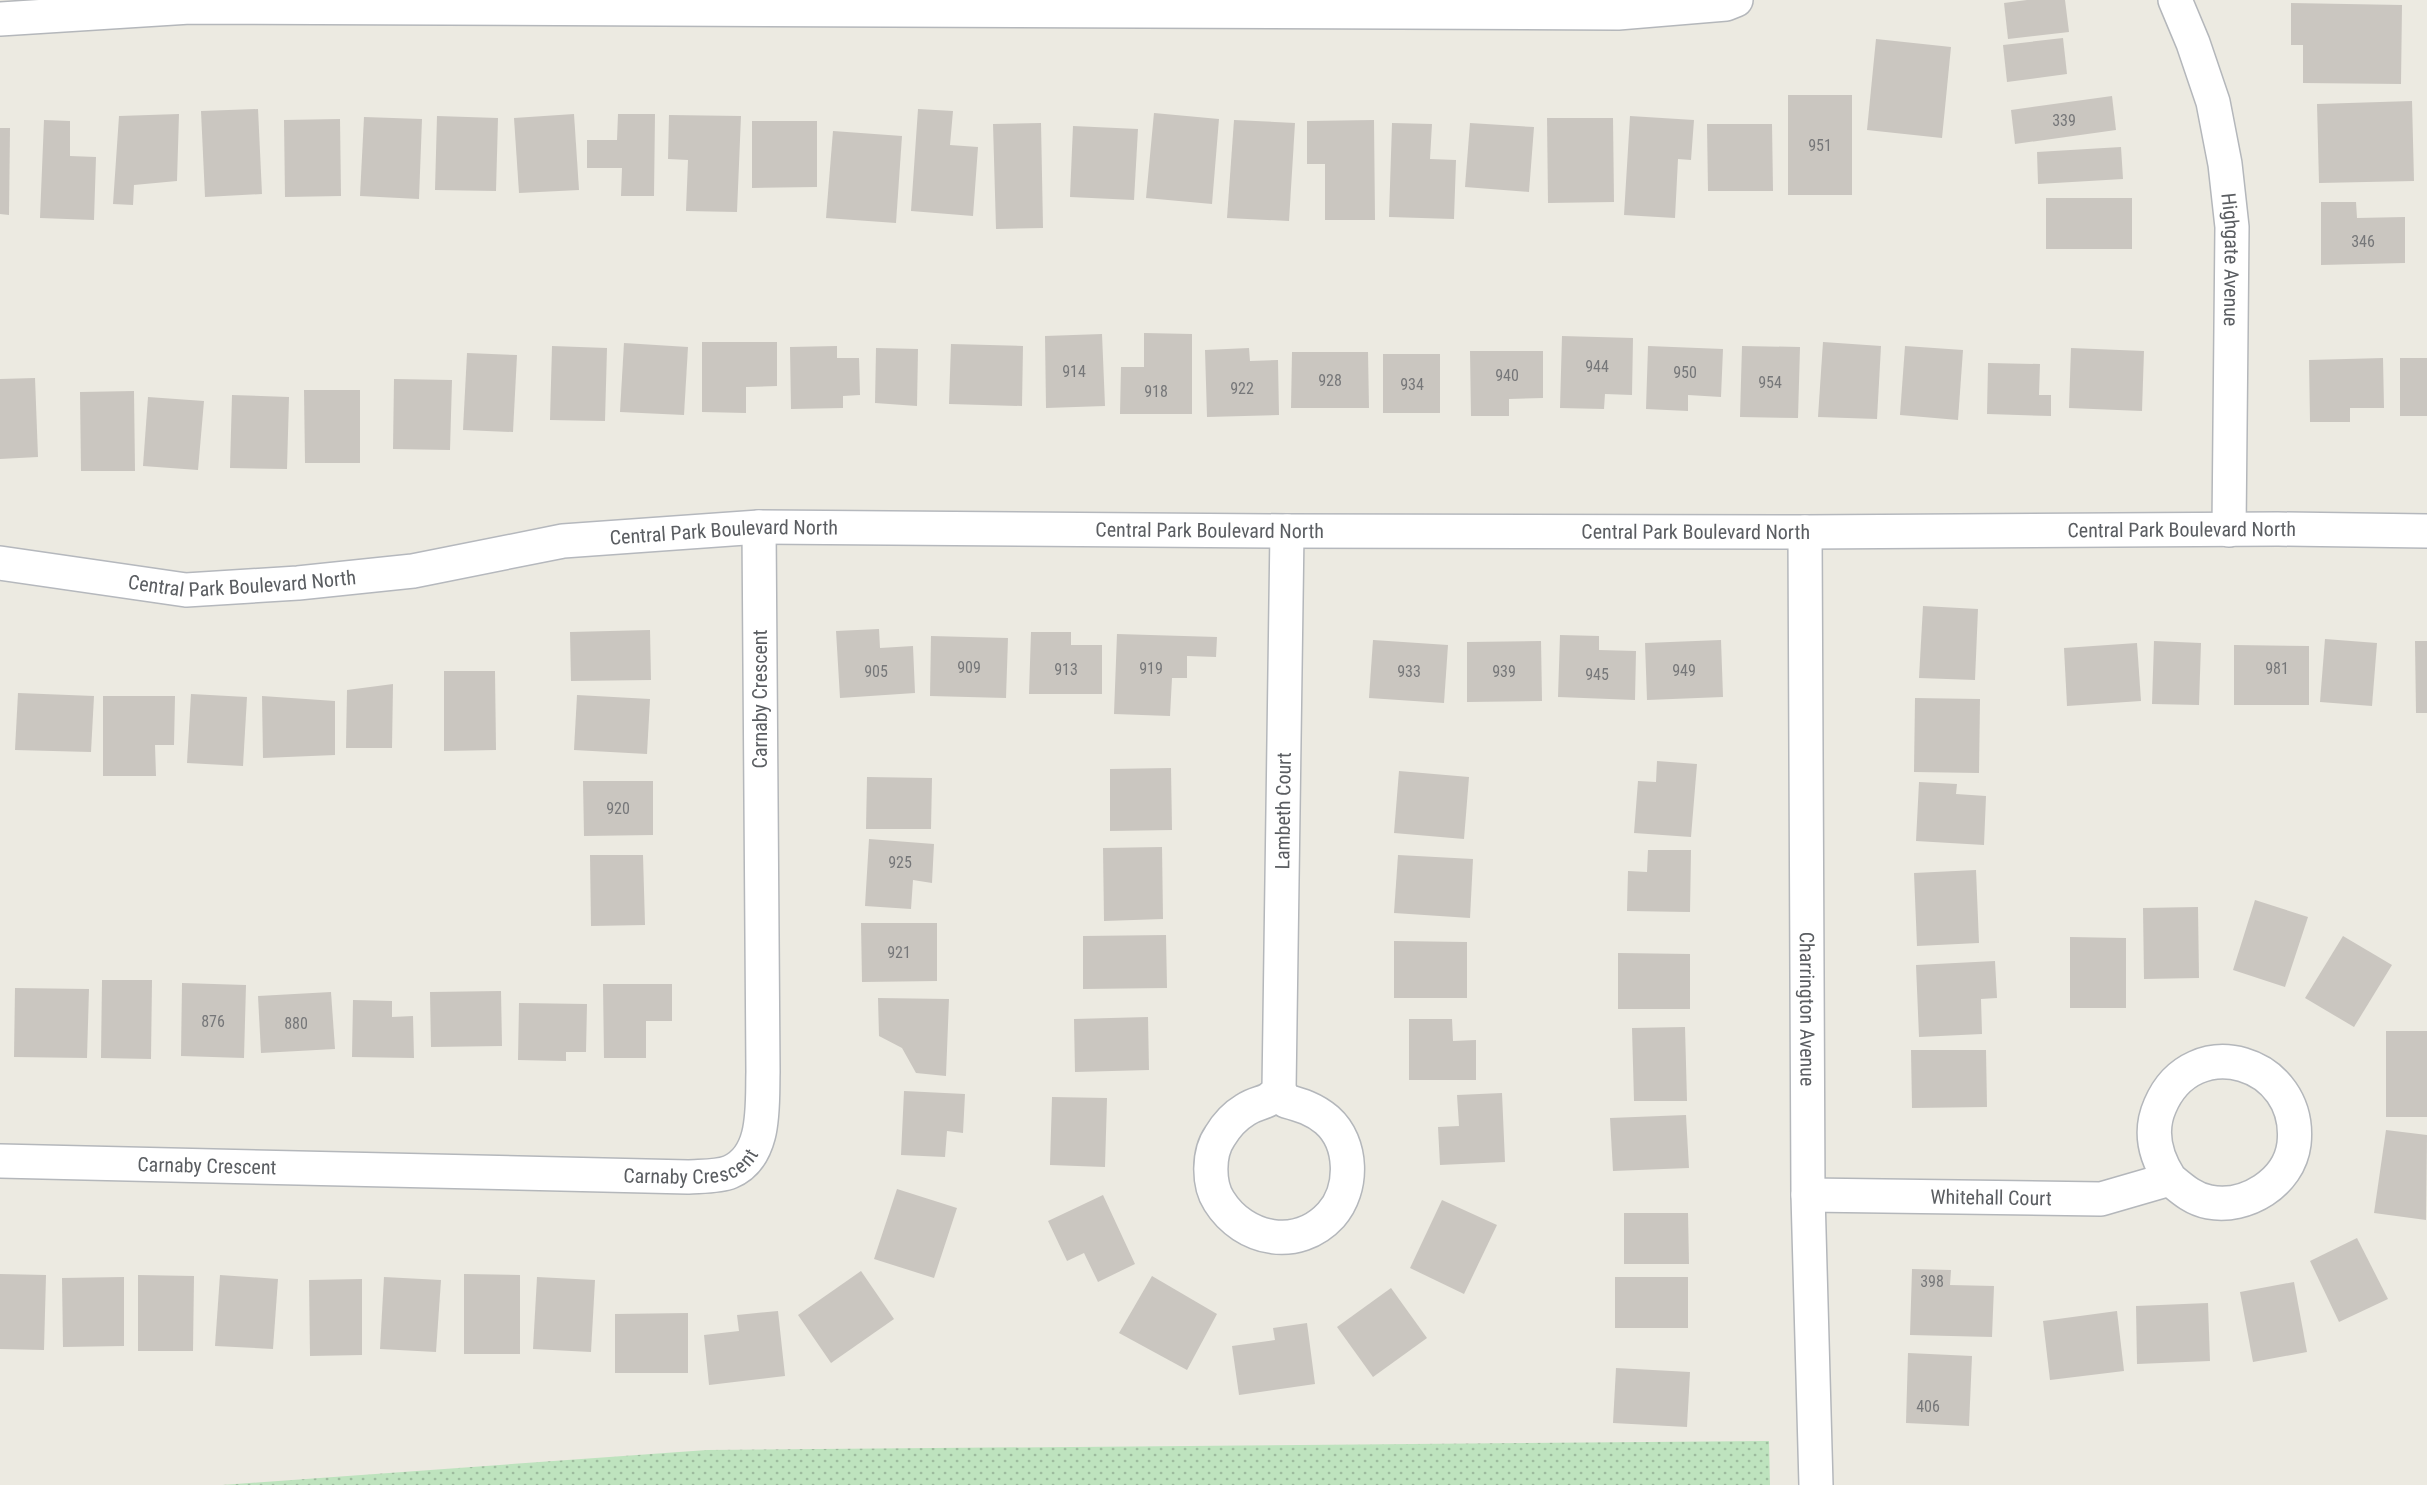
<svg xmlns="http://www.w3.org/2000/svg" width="2427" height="1485" viewBox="0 0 2427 1485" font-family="'Roboto Condensed',sans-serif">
<defs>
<pattern id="grass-dots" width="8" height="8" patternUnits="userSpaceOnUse" patternTransform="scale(1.5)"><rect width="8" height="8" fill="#bee3be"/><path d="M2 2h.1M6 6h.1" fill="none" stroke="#9dbb9e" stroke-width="1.8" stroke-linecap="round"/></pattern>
</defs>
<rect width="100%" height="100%" fill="#eceae1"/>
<polygon fill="url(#grass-dots)" points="1769,1441 1770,1485 222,1485 707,1450"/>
<g fill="#cac6c0">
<polygon points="2027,0 2065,0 2069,32 2008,39 2004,3"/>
<polygon points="2291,3 2402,5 2401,84 2303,83 2303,45 2291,45"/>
<polygon points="2063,38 2067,74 2007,82 2003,45"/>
<polygon points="1876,39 1951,47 1942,138 1867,130"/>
<rect x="1788" y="95" width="64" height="100"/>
<polygon points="2112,96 2116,130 2015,144 2011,110"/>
<polygon points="2412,101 2414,181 2319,183 2317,104"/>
<polygon points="258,109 262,194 205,197 201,111"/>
<polygon points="918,109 953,111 950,145 978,147 973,216 911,211"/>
<polygon points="1154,113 1219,119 1212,204 1146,198"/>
<polygon points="179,114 177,181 134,185 133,205 113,204 119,116"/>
<polygon points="574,114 579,190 519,193 514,118"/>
<polygon points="618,114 655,114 654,196 621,196 622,168 587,168 587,140 617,140"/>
<polygon points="669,115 741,116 737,212 686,211 688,160 668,159"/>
<polygon points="437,116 498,118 496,191 435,190"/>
<polygon points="1630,116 1694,120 1691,160 1678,159 1675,218 1624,215"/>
<polygon points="364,117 422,119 419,199 360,196"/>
<polygon points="1547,118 1613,118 1614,202 1548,203"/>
<polygon points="340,119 341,196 285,197 284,120"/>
<polygon points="44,120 70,121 70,156 96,157 94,220 40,218"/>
<polygon points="1234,120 1295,123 1289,221 1227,218"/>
<polygon points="1374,120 1375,220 1325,220 1325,164 1307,164 1307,121"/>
<polygon points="752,121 817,121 817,187 752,188"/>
<polygon points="1041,123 1043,228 996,229 993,124"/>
<polygon points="1392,123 1432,124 1430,159 1456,160 1454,219 1389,217"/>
<polygon points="1470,123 1534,127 1529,192 1465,187"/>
<polygon points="1707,124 1772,124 1773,191 1708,191"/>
<polygon points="1073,126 1138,129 1134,200 1070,197"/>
<polygon points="0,128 10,128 9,215 0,214"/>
<polygon points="833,131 902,136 896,223 826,218"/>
<polygon points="2121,147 2123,179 2038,184 2037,152"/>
<rect x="2046" y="198" width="86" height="51"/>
<polygon points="2321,202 2356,202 2357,218 2405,217 2405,263 2321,265"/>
<polygon points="1144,333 1192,334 1192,414 1120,414 1121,367 1144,367"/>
<polygon points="1102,334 1105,406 1046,408 1045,336"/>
<polygon points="1562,336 1633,338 1632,395 1605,394 1604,409 1560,408"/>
<polygon points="702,342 777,342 777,386 746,387 746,413 702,412"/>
<polygon points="1823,342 1881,346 1877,419 1818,417"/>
<polygon points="624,343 688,347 684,415 620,412"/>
<polygon points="951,344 1023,346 1022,406 949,404"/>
<polygon points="552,346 607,348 605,421 550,420"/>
<polygon points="837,346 837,358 859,358 860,395 843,396 843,408 791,409 790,347"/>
<polygon points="1648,346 1723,349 1721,397 1688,395 1688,411 1646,409"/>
<polygon points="1742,346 1800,347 1798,418 1740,417"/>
<polygon points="1905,346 1963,350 1958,420 1900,415"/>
<polygon points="876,348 918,349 917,406 875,403"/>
<polygon points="1249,348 1250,361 1278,360 1279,415 1207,417 1205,350"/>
<polygon points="2071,348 2144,351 2142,411 2069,408"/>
<polygon points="1470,351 1543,351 1543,398 1509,399 1509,416 1471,416"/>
<polygon points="1292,352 1368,352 1369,408 1291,408"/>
<polygon points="467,353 517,355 513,432 463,430"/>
<rect x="1383" y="354" width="57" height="59"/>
<polygon points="2383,358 2384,408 2350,408 2350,422 2310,422 2309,360"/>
<rect x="2400" y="358" width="27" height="58"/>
<polygon points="1988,363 2040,364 2039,395 2051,395 2051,416 1987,414"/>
<polygon points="35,378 38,457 0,459 0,379"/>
<polygon points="394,379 452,380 450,450 393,449"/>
<polygon points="304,390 360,390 360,463 305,463"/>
<polygon points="134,391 135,471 81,471 80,392"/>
<polygon points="232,395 289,397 287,469 230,468"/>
<polygon points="148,397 204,401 198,470 143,466"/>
<polygon points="1923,606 1978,609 1975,680 1919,678"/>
<polygon points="879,629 880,648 913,646 915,693 840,698 836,631"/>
<polygon points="650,630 651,680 571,681 570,632"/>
<polygon points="1031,632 1071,632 1071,645 1102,645 1102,694 1029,694"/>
<polygon points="1117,634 1217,637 1216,657 1187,656 1187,678 1172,678 1170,716 1114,714"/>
<polygon points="1560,635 1599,636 1599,650 1636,651 1635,700 1558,697"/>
<polygon points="931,636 1008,638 1006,698 930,696"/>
<polygon points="2325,639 2377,643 2372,706 2320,702"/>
<polygon points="1373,640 1448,645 1444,703 1369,698"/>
<polygon points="1721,640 1723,697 1647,700 1645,643"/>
<polygon points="1541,641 1542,701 1467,702 1467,642"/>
<polygon points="2154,641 2201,643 2199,705 2152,704"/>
<polygon points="2415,641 2427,641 2427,713 2416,713"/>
<polygon points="2137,643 2141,701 2067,706 2064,648"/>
<polygon points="2234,645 2309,646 2309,705 2234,705"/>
<polygon points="444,671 495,671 496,750 444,751"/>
<polygon points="393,684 392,748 346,748 347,690"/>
<polygon points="18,693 94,696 91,752 15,750"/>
<polygon points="191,694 247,697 243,766 187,763"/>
<polygon points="577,695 650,699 647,754 574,750"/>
<polygon points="103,696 175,696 174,745 155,745 156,776 103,776"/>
<polygon points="262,696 335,701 335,755 263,758"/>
<polygon points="1915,698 1980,699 1979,773 1914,772"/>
<polygon points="1657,761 1697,764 1691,837 1634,833 1638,781 1656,782"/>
<polygon points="1171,768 1172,830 1110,831 1110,769"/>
<polygon points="1399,771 1469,777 1464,839 1394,833"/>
<polygon points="867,777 932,778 931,829 866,829"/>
<polygon points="583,781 653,781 653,835 584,836"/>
<polygon points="1919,782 1957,784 1956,794 1986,796 1984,845 1916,841"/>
<polygon points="869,839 934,844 932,883 913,880 911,909 865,906"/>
<polygon points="1162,847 1163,919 1104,921 1103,848"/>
<polygon points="1648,850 1691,850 1690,912 1627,911 1628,871 1647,872"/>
<polygon points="590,855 643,855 645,925 591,926"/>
<polygon points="1398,855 1473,859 1470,918 1394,913"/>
<polygon points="1976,870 1979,943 1917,946 1914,873"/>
<polygon points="2255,900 2308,917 2285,987 2233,970"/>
<polygon points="2198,907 2199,978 2144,979 2143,908"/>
<polygon points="861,923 937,923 937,981 862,982"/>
<polygon points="1166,935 1167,988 1083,989 1083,936"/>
<polygon points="2343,936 2392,965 2354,1027 2305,998"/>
<polygon points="2070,937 2126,938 2126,1008 2070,1008"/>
<polygon points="1394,941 1467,942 1467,998 1394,998"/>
<polygon points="1618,953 1690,954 1690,1009 1618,1009"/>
<polygon points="1995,961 1997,998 1981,999 1982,1034 1919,1037 1916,965"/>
<polygon points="102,980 152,980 151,1059 101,1058"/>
<polygon points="182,983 246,985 244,1058 181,1056"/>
<polygon points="603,984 672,984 672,1021 646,1021 646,1058 604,1058"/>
<polygon points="15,988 89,989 87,1058 14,1057"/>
<polygon points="501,991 502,1046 431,1047 430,992"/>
<polygon points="331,992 335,1049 261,1053 258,996"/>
<polygon points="878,998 949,999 946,1076 916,1073 902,1048 879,1036"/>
<polygon points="353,1000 392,1001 392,1017 413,1016 414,1058 352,1057"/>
<polygon points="519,1003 587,1004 586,1052 566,1052 566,1061 518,1060"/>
<polygon points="1148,1017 1149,1070 1075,1072 1074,1019"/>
<polygon points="1409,1019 1452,1019 1453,1041 1476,1040 1476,1080 1409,1080"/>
<polygon points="1685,1027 1687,1101 1634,1101 1632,1028"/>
<rect x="2386" y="1031" width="41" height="86"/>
<polygon points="1911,1050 1986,1050 1987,1107 1912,1108"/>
<polygon points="904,1091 965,1094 963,1133 947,1131 945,1157 901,1155"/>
<polygon points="1502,1093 1505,1162 1440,1165 1438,1127 1459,1126 1457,1095"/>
<polygon points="1052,1097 1107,1098 1105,1167 1050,1165"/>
<polygon points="1686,1115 1689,1168 1613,1171 1610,1118"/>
<polygon points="2386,1130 2427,1135 2426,1220 2374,1213"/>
<polygon points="897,1189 957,1208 934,1278 874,1259"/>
<polygon points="1103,1195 1135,1264 1098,1282 1084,1253 1067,1261 1048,1221"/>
<polygon points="1442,1200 1497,1225 1464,1294 1410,1268"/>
<polygon points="1624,1213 1688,1213 1689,1264 1624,1264"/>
<polygon points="2357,1238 2388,1299 2339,1322 2310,1261"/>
<polygon points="1912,1269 1951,1270 1950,1285 1994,1286 1992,1337 1910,1335"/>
<polygon points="861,1271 894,1319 831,1363 798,1315"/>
<polygon points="0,1274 46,1275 44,1350 0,1349"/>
<polygon points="464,1274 520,1275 520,1354 464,1354"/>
<polygon points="138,1275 194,1276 193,1351 138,1351"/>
<polygon points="220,1275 278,1279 273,1349 215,1346"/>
<polygon points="1152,1276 1217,1314 1187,1370 1119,1333"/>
<polygon points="124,1277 124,1346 63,1347 62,1278"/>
<polygon points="384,1277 441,1280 436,1352 380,1349"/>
<polygon points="537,1277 595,1280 591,1352 533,1349"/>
<rect x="1615" y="1277" width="73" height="51"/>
<polygon points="362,1279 362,1355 310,1356 309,1280"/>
<polygon points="2294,1282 2307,1352 2253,1362 2240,1292"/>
<polygon points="1391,1288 1427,1338 1373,1377 1337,1327"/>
<polygon points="2208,1303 2210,1361 2137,1364 2136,1306"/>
<polygon points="778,1311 785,1376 709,1385 704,1335 739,1331 737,1315"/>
<polygon points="2117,1311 2124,1371 2050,1380 2043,1321"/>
<polygon points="688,1313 688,1373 615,1373 615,1314"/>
<polygon points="1307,1323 1315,1384 1239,1395 1232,1346 1275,1340 1273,1328"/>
<polygon points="1908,1353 1972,1356 1969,1426 1906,1423"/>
<polygon points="1616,1368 1690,1372 1687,1427 1613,1423"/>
</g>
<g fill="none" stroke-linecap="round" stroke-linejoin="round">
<defs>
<g id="street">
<path id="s1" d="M2175,0L2193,43L2213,102L2225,164L2232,227L2229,530"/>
<polyline points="0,19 190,7 1618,13 1726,4 1736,0"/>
<path id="s2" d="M1805,532L1808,1195L1816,1485"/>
<path id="s3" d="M1279,1090C1266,1106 1260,1100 1245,1110C1235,1116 1226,1126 1220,1136C1208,1153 1208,1184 1219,1201C1244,1241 1298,1251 1331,1215C1354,1189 1353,1143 1327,1120C1314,1109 1301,1105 1286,1101L1279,1090L1287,531"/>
<path id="s4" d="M0,1161L688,1177C700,1176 718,1177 730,1172C767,1156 762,1105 763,1072L759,527"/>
<path id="s5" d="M1808,1195L2101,1199L2170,1179C2155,1156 2149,1131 2160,1106C2193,1028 2303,1061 2294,1144C2289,1183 2246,1209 2209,1202C2193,1199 2182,1189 2170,1179"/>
</g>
<g id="secondary">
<path id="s6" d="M0,563L186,590L298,583L413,571L563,541L759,527L1287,531L1805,532L2278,529L2427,531"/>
</g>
</defs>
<use href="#street" stroke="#b4b7bb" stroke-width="36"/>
<use href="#secondary" stroke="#b5b8bd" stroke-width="36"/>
<use href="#street" stroke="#fff" stroke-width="33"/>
<use href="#secondary" stroke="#fff" stroke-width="33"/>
</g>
<g text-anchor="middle" stroke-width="5" stroke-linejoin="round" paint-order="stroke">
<g font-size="16" fill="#767779">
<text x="2064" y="126">339</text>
<text x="1820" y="151">951</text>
<text x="2363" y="247">346</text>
<text x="1597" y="372">944</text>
<text x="1074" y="377">914</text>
<text x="1685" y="378">950</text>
<text x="1507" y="381">940</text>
<text x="1330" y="386">928</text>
<text x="1770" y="388">954</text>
<text x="1412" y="390">934</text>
<text x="1242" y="394">922</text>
<text x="1156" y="397">918</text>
<text x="969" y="673">909</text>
<text x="1151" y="674">919</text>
<text x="2277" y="674">981</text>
<text x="1066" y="675">913</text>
<text x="1684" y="676">949</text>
<text x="876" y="677">905</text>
<text x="1409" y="677">933</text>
<text x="1504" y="677">939</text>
<text x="1597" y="680">945</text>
<text x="618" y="814">920</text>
<text x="900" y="868">925</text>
<text x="899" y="958">921</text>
<text x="213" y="1027">876</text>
<text x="296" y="1029">880</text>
<text x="1932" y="1287">398</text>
<text x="1928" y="1412">406</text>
</g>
<g font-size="20" fill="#5a5d61" stroke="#fff">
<text dy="7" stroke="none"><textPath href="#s1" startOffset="268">Highgate Avenue</textPath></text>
<text dy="7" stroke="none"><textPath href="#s6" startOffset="2188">Central Park Boulevard North</textPath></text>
<text dy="7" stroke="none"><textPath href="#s6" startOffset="1216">Central Park Boulevard North</textPath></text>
<text dy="7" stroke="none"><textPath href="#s6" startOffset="1702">Central Park Boulevard North</textPath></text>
<text dy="7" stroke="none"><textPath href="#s6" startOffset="730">Central Park Boulevard North</textPath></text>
<text dy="7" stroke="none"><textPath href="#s6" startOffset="244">Central Park Boulevard North</textPath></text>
<text transform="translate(760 699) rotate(-90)" y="7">Carnaby Crescent</text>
<text dy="7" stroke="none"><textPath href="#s3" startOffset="718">Lambeth Court</textPath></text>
<text dy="7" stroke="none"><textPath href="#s2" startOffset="477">Charrington Avenue</textPath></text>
<text dy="7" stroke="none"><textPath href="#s4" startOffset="693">Carnaby Crescent</textPath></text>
<text dy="7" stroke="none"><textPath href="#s4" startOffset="207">Carnaby Crescent</textPath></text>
<text dy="7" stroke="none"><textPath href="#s5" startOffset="183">Whitehall Court</textPath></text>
</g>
</g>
</svg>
